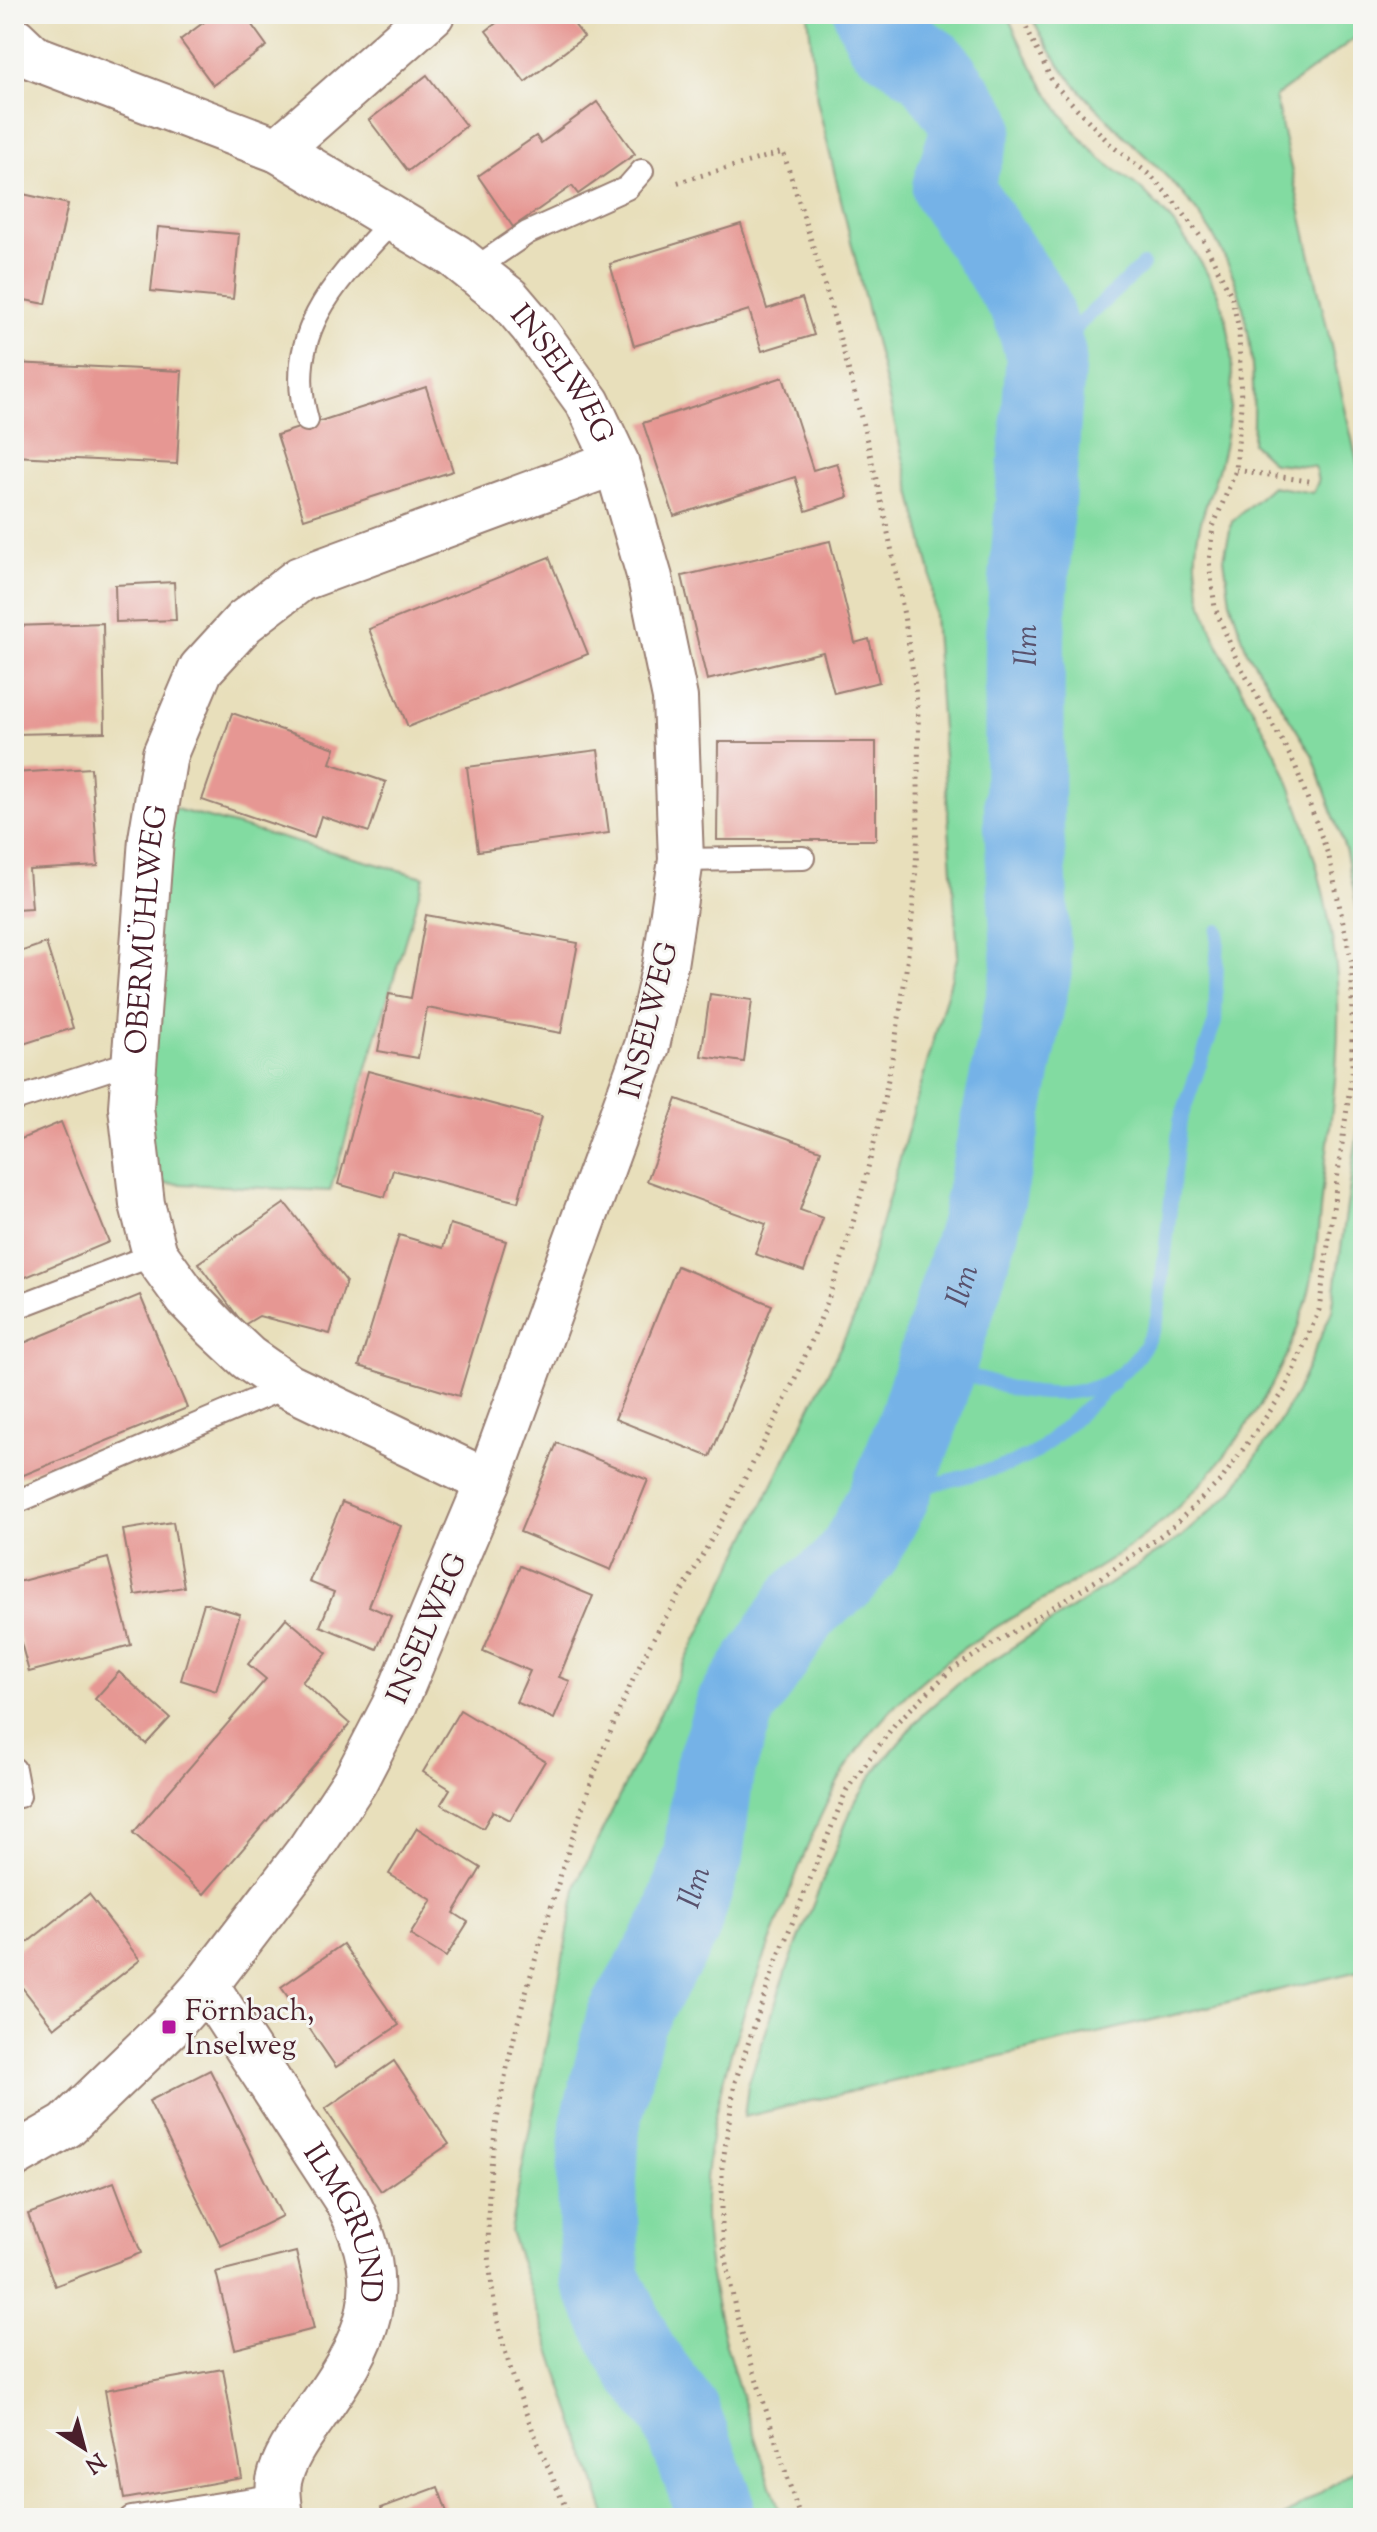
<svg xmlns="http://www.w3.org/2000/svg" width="1377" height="2532" viewBox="0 0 1377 2532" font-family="'Sorts Mill Goudy',serif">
<rect width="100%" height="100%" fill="#f6f6f2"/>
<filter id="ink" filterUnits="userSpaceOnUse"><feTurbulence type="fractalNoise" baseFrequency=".0125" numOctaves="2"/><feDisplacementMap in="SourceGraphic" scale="16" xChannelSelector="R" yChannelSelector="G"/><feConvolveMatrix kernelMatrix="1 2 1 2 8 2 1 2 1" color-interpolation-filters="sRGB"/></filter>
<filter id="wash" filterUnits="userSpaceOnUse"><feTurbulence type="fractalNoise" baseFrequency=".006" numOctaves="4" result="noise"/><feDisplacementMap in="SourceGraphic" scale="32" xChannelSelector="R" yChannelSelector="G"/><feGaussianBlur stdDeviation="1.8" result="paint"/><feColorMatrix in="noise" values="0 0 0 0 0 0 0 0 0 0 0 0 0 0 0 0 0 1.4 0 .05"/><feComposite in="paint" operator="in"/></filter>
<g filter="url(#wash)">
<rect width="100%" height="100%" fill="#e8dfbb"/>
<g fill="#82dba1" stroke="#667d66" stroke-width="2">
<path d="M808,14H1007C1030,67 1058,117 1099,157C1113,170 1131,179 1145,193C1175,222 1202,259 1219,297C1239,347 1233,417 1219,467C1209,500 1194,528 1196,564C1201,643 1257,703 1285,773C1310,833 1329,903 1336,967C1343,1039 1332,1111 1323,1182C1318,1223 1317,1270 1304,1309C1272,1408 1203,1499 1116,1556C1061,1593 998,1621 946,1661C912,1687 880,1719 856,1753C823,1800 804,1856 783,1909C747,2001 708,2098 705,2198C702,2303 750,2419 782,2518H607L510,2231L578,1880L854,1319L958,955L931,574L817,100Z"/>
<path d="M1030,14H1363V32L1275,97L1363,488V939L1346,852L1313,756L1247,651L1230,601L1224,558L1232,521L1272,486L1313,493L1318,482L1315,467L1273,463L1252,443C1259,330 1242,248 1157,167C1107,119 1059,78 1030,14Z"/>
<polygon points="157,804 424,877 330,1191 139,1182"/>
<polygon points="1363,1094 1363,1970 744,2117 748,2085 787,1969 854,1803 876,1770 923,1714 958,1683 1181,1537 1231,1493 1274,1431 1296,1393 1332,1311"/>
<polygon points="1363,2464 1363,2518 1283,2518"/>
</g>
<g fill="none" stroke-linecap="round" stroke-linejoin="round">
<g stroke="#74b2e7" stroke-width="14">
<polyline points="1046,355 1143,265"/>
<path d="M928,1396C941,1386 955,1375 972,1377C986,1378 999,1386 1013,1389C1082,1402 1136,1387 1158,1315L1180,1121L1215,1022L1218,931"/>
<polyline points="889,1496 1009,1465 1037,1452 1112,1384"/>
</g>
<path stroke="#74b2e7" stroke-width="80" id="s1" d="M715,2518L714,2504L680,2414L638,2357L600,2277L597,2182L600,2126L626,2019L681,1925L703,1856L714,1771L735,1708L805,1603L841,1575L860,1551L889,1496L916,1428L979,1229L1032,969L1024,826L1025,635L1046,355L1031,306L952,188L973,125L933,69L885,36L874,14"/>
</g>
<g id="blocks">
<g fill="#e69793">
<polygon points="215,14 244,14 267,46 213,85 180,40"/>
<polygon points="508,14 566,14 584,37 525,82 486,31"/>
<polygon points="427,75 466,126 408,171 369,120"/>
<polygon points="597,102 635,154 578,194 572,186 513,227 478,176 536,136 541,143"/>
<polygon points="14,192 68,204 46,304 14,298"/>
<polygon points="741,224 767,309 802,298 814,335 762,351 749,310 634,346 610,264"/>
<polygon points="158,227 239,234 233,299 151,291"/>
<polygon points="14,363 182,371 177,464 14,456"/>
<polygon points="783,377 813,470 837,463 848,497 806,511 795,477 674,516 643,423"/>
<polygon points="426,387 453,471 304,519 277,435"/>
<polygon points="830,541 855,643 869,639 879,682 834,693 823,652 707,680 682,576"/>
<polygon points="549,557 588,654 408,727 369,629"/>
<polygon points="174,582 176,620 116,622 115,585"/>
<polygon points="103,623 105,732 14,734 14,626"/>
<polygon points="232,713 335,748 330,763 386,782 369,832 321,816 314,838 202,800"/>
<polygon points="718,742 876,742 876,840 717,840"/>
<polygon points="598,750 609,833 478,851 467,767"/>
<polygon points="91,768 98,866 29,870 32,908 14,909 14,773"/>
<polygon points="426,915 578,943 561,1033 427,1008 418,1058 378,1051 389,994 411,998"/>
<polygon points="46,943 73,1028 14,1047 14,954"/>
<polygon points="710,994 752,1000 744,1062 701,1056"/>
<polygon points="368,1071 541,1117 518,1202 393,1170 385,1197 338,1184"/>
<polygon points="677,1099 821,1150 800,1210 823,1218 804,1271 755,1254 766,1224 647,1181"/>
<polygon points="61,1122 109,1242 14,1282 14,1142"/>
<polygon points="285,1203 346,1281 330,1334 259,1316 244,1325 198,1263"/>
<polygon points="450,1224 506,1241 459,1396 359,1366 399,1235 443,1248"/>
<polygon points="677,1266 772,1305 710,1457 615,1419"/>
<polygon points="140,1295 187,1408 14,1479 14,1347"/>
<polygon points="557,1443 648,1480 611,1570 520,1532"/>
<polygon points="342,1502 401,1526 369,1606 391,1616 377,1649 320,1626 334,1592 309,1582"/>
<polygon points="173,1522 184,1587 135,1595 123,1530"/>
<polygon points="108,1558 131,1645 29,1672 14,1617 14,1583"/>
<polygon points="520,1566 593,1596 559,1677 570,1681 554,1719 516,1702 530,1671 483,1651"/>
<polygon points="204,1603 240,1614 216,1691 181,1680"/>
<polygon points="286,1618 327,1653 302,1682 350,1724 204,1894 133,1833 266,1679 248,1664"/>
<polygon points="119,1672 170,1718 146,1744 95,1699"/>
<polygon points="460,1710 545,1761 510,1820 493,1811 483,1828 441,1804 450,1789 423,1772"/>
<polygon points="417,1828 481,1868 454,1913 468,1922 446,1957 410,1935 432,1900 389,1874"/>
<polygon points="89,1894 140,1960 54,2028 14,1977 14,1953"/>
<polygon points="343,1944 399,2025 336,2067 281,1987"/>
<polygon points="394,2061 449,2144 381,2191 325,2109"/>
<polygon points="210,2070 282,2216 221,2246 149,2101"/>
<polygon points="114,2182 141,2253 55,2286 28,2214"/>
<polygon points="296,2252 314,2329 235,2349 216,2272"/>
<polygon points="223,2369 242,2478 124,2499 105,2390"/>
<polygon points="438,2487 449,2518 384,2518 381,2508"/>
</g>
</g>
</g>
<g filter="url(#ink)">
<use href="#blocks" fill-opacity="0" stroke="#997f73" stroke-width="2"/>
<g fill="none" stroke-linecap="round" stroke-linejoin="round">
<defs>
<g id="lane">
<polyline points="473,270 527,233 627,188 642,171"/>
<path d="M307,420C282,331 339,278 395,218"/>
<polyline points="681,860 803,858"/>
<polyline points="14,1100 134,1061"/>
<polyline points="14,1308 155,1254"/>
<polyline points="14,1503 288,1386"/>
<polyline points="14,1769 19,1796"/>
<polyline points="131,2518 278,2495"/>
</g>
<g id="street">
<path id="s2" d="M14,39L33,57L278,150L455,256L509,299L532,326L588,403L616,462L650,578L675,698L681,860L665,965L647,1046L488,1482L394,1706L355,1781L310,1849L206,1985L169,2027L66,2126L14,2156"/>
<polyline points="278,150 432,14"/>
<path id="s3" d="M488,1482L288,1386L248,1358L216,1328L187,1298L155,1254L142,1204L131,1107L151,839L165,754L201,669L244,622L300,579L616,462"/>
<path id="s4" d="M206,1985L347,2201C394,2292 368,2339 314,2416C300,2436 284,2457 279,2481C277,2494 280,2505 281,2518"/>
</g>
</defs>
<use href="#lane" stroke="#997f73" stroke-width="26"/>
<use href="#street" stroke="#997f73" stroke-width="48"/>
<g stroke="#997f73" stroke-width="5" stroke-dasharray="2 6" stroke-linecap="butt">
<polyline points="1236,470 1315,482"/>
<path d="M570,2518C540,2448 504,2371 493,2295C475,2165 511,2040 548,1917C575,1826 605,1733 648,1649C661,1623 678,1599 692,1574C746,1478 803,1376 838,1271C887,1122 920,939 918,782C918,754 920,723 916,695C893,517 839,323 783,152L672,184"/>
<polyline points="800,2518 736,2314 722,2235 722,2168 735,2082 775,1965 847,1789 895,1724 951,1670 1105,1575 1171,1528 1222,1479 1285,1390 1319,1310 1352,1072 1352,964 1329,857 1295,765 1236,658 1215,608 1209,561 1213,527 1236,470 1241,406 1239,329 1231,295 1203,240 1178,206 1150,175 1112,146 1053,83 1020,14"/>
</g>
<use href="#lane" stroke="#fff" stroke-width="22"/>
<use href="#street" stroke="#fff" stroke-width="44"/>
</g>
</g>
<rect fill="#b5179e" stroke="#f6f6f2" stroke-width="3" x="161" y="2019" width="16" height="16" rx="4"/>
<g text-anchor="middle" stroke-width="6" stroke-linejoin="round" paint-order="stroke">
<g font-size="30" fill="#4a1f2b" stroke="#f6f6f2">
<text dy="10" stroke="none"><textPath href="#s2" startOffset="656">INSELWEG</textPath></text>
<text dy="10" stroke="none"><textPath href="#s3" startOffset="738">OBERMÜHLWEG</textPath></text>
<text transform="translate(648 1020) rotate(-76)" y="10">INSELWEG</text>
<text transform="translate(426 1628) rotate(-67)" y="10">INSELWEG</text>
<text dy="10" stroke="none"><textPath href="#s4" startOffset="278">ILMGRUND</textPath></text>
</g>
<g font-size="30" fill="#4a1f2b" stroke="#f6f6f2" text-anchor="start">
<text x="185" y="2020">Förnbach,<tspan x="185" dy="34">Inselweg</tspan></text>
</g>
<g font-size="32" font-style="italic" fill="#59526d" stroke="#f6f6f2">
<text dy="11" stroke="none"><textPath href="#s1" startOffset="2000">Ilm</textPath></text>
<text dy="11" stroke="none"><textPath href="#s1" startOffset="1352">Ilm</textPath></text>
<text dy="11" stroke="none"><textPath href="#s1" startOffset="680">Ilm</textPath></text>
</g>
</g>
<rect width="1377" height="2532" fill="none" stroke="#f6f6f2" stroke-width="48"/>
<g transform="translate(84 2448) rotate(144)" stroke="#f6f6f2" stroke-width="6" paint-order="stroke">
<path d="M0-6L14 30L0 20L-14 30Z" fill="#4a1f2b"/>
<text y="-12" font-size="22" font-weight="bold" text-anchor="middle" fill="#4a1f2b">N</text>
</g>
</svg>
